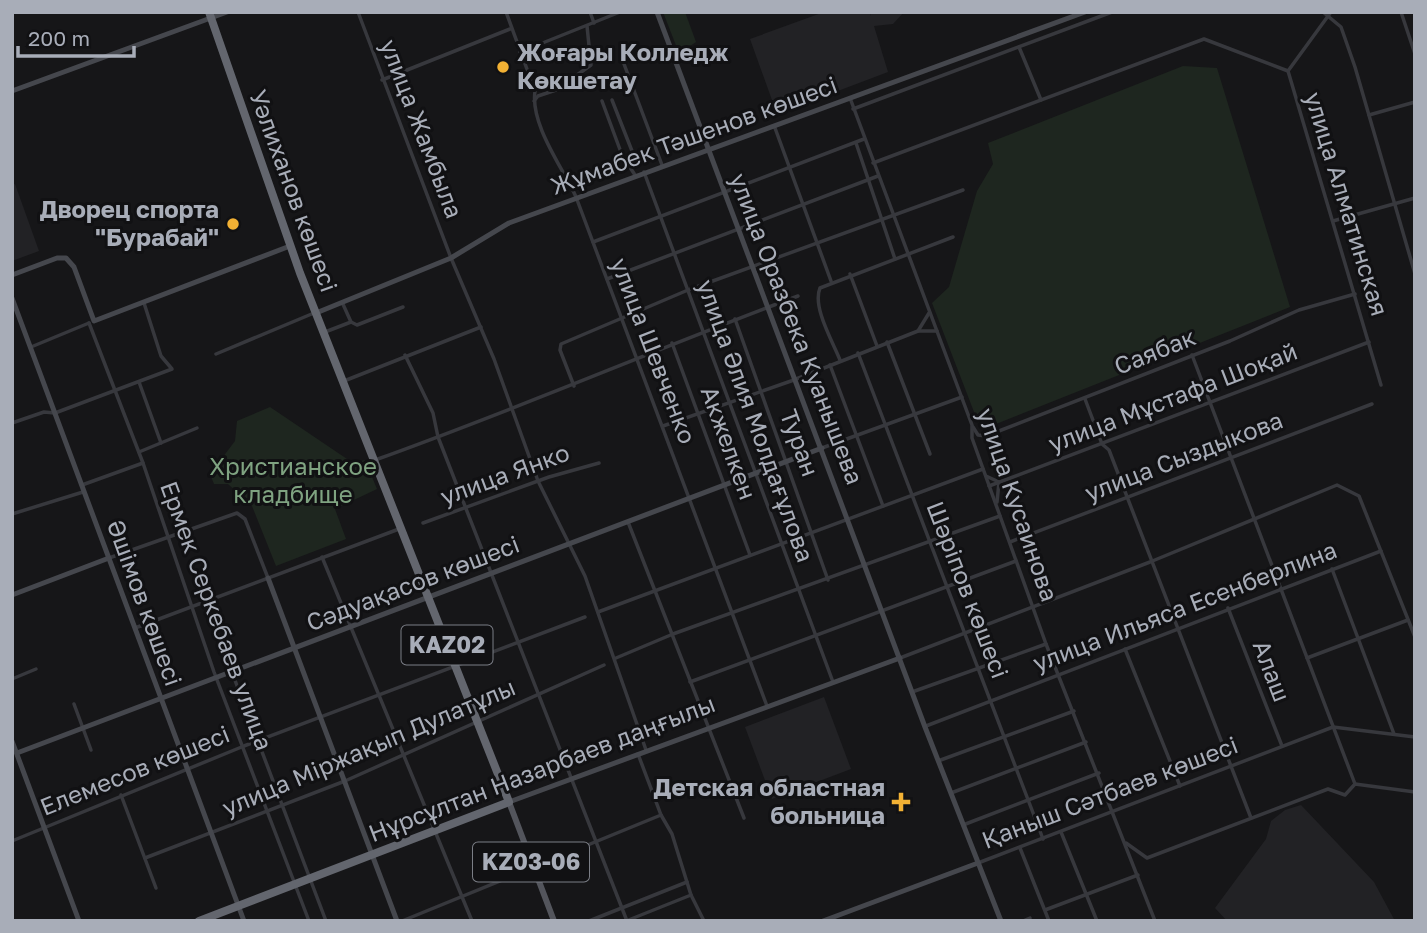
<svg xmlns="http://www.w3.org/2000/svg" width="1427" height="933" viewBox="0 0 1427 933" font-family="'Golos Text',sans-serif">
<rect width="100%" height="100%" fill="#161618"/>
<g fill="#222225">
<polygon points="824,12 870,12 871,16 871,12 904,12 893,24 874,26 888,72 777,114 750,39"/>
<polygon points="15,184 39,251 12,261 12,185"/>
<polygon points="824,697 851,769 772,799 745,727"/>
<polygon points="1301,805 1374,882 1395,921 1227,921 1215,908 1266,839 1271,821 1285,810"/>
</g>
<g fill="#1e261f">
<polygon points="663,12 685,12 696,42 687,48 677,48"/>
<polygon points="1183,66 1217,68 1290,307 981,430 932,303 949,287 977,191 993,164 988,143"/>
<polygon points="270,407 353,463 365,460 377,489 335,509 346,539 276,566 252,506 228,484 214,484 210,474 235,441 237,421"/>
</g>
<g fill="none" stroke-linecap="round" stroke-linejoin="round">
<g stroke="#37383d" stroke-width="3.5">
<polyline points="358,12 451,258 494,359 538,481 585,576 646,750"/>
<path d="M506,12L535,91C530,125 563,168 576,197L767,706"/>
<polyline points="590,12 594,23"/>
<polyline points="1323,12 1341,27 1355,67 1415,274"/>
<polyline points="1401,12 1415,54"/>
<polyline points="1019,47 1041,100"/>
<polyline points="520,52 620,12"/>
<polyline points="621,56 662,165"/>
<polyline points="1288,71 1331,12"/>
<polyline points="580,74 586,88"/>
<polyline points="382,80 510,29"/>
<polyline points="850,98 972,425 972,438 1046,644 1155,921"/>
<polyline points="612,100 632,151 632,165"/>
<polyline points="534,101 538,96 556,90 591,65 587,26"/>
<polyline points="602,101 622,155 635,175"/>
<polyline points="853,109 1112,12"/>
<polyline points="1369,115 1415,102"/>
<polyline points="775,128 831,281"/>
<polyline points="856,143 895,259"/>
<polyline points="873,163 1204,39 1288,71 1381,385"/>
<polyline points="644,172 833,682"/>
<polyline points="1333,221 1415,198"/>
<polyline points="593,242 864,139"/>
<polyline points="850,274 877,346"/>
<polyline points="607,279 878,176"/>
<polyline points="342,302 351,322 357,325 403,307"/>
<polyline points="735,319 828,580"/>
<polyline points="89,323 143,463 214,672 309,921"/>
<polyline points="918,331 929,313"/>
<polyline points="325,332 351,322"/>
<polyline points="887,342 930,454"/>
<polyline points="672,343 750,555"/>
<polyline points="31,347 89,323"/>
<polyline points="858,353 1043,839"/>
<polyline points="216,354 314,313"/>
<polyline points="405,355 433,413 438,437 627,921"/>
<polyline points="1192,355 1355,784"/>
<path d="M840,360C833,342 812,307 820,288L953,237"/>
<polyline points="830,365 883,506"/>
<polyline points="344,381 481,327"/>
<polyline points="139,382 161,443"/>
<polyline points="574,386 560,350 561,344 688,290 963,190"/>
<polyline points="1085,399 1102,444 1109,450 1251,818"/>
<polyline points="12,423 44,412 55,413 172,369 161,356 144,303"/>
<polyline points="663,426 791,381 918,331 937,331"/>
<polyline points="973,427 978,435 986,436 1230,341 1299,310 1355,294"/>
<polyline points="822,448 962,397"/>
<polyline points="139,452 197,428"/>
<path d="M375,460C518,409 656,349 798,296"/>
<polyline points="986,476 999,482 997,502"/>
<polyline points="82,485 143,463"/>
<polyline points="989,486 1369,342"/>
<polyline points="12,514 83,492"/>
<polyline points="628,522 744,818"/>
<polyline points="423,523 549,477 599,463"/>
<polyline points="1010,542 1372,404"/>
<polyline points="322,557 472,921"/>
<polyline points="109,558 237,513 245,519 268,578"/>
<polyline points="1332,569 1394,734"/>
<polyline points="205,601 326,921"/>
<polyline points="1228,608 1282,746"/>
<polyline points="598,612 983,469"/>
<polyline points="135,628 399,529"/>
<polyline points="1125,649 1180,786"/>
<polyline points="616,658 673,634 1000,516"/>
<polyline points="900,658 1150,562 1337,485 1359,496 1415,637"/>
<polyline points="1307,658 1408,620"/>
<polyline points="12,679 36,669"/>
<polyline points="690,682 1016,561"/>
<polyline points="912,692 1046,644"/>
<polyline points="74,704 91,750"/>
<polyline points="926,726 1381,551"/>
<polyline points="638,754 661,815 672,834 691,895 704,921"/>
<polyline points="938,761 1074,711"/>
<polyline points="951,793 1086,742"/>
<polyline points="121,795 156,888"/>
<polyline points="963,825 1099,773"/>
<polyline points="1061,832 1097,921"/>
<polyline points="12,841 244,746 585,617"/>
<polyline points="1126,843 1147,858 1328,789 1345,795 1355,784 1415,792"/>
<polyline points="1020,848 1049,921"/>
<polyline points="145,858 345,781 604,665"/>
<polyline points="978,863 1333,727 1415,737"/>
<polyline points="1045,910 1138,875"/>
<polyline points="402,921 661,815"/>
<polyline points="589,921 687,882"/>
<polyline points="626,921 691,895"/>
<polyline points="1023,921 1030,918"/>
</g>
<g stroke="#45474d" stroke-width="5">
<polyline points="657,12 925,727 1001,921"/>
<polyline points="12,91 227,12"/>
<polyline points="12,275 57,258 66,258 74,267 94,321 290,246"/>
<polyline points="12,298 244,921"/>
<polyline points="316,313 451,258 509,223 1085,12"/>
<polyline points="268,578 397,921"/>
<polyline points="12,595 109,558"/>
<polyline points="12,741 79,921"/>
<polyline points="17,753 822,448"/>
<polyline points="509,802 900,658"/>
<polyline points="823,921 978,863"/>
</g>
<polyline stroke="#53555c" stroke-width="6" points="509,802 554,921"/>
<polyline stroke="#63666e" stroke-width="8" points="199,921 509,802 300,273 209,12"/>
</g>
<g fill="#f2b134" stroke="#111113" stroke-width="2.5">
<circle cx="503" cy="67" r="7"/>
<circle cx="233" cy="224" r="7"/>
<path d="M897.5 791.5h7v7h7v7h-7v7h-7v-7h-7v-7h7z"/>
</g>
<g text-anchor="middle" stroke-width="6" stroke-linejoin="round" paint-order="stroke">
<g fill="#111113" stroke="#7b7e86" stroke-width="2">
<rect x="401.5" y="625.5" width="91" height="39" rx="5"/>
<rect x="473" y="842.5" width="116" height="39" rx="5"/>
</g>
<g font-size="23" font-weight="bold" fill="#a8adb8">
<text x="447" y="653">KАZ02</text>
<text x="531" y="870">KZ03-06</text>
</g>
<g font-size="24" font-weight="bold" fill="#a8adb8" stroke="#111113" text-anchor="end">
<text x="517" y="61" text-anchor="start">Жоғары Колледж<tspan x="517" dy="28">Көкшетау</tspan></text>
<text x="219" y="218">Дворец спорта<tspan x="219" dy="28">"Бурабай"</tspan></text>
<text x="885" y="796">Детская областная<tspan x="885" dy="28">больница</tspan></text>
</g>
<g font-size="24" fill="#a8adb8" stroke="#111113">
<text transform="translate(421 129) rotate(69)" y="8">улица Жамбыла</text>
<text transform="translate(694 136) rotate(-20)" y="8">Жұмабек Тәшенов көшесі</text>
<text transform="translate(293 191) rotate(70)" y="8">Уәлиханов көшесі</text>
<text transform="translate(1346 204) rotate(73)" y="8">улица Алматинская</text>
<text transform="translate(796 329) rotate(69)" y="8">улица Оразбека Куанышева</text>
<text transform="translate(653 351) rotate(69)" y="8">улица Шевченко</text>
<text transform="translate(1155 352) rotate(-22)" y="8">Саябак</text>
<text transform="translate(1173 398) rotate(-21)" y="8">улица Мұстафа Шоқай</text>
<text transform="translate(755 421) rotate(70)" y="8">улица Әлия Молдағұлова</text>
<text transform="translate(728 443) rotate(70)" y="8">Акжелкен</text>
<text transform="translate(799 443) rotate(70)" y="8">Туран</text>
<text transform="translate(1184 457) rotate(-21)" y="8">улица Сыздыкова</text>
<text transform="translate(505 475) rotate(-20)" y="8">улица Янко</text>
<text transform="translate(1017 505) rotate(71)" y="8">улица Кусаинова</text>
<text transform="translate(413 584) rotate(-21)" y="8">Сәдуақасов көшесі</text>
<text transform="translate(967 590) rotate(69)" y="8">Шәріпов көшесі</text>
<text transform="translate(144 603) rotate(70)" y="8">Әшімов көшесі</text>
<text transform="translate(1185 607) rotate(-21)" y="8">улица Ильяса Есенберлина</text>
<text transform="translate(216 616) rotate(70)" y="8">Ермек Серкебаев улица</text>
<text transform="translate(1271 671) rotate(69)" y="8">Алаш</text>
<text transform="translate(369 748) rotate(-23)" y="8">улица Міржақып Дулатұлы</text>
<text transform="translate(542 769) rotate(-21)" y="8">Нұрсұлтан Назарбаев даңғылы</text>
<text transform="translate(135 771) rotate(-22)" y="8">Елемесов көшесі</text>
<text transform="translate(1110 793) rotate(-21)" y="8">Қаныш Сәтбаев көшесі</text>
</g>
<g font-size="24" fill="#7fa381" stroke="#111113">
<text x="293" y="475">Христианское<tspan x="293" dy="28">кладбище</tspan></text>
</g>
</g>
<rect width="1427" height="933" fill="none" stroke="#a8adb8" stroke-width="28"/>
<path d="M18 46v10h116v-10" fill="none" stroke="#a8adb8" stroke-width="3.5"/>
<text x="28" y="46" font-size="21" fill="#a8adb8" stroke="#111113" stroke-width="5" paint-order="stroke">200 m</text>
</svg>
